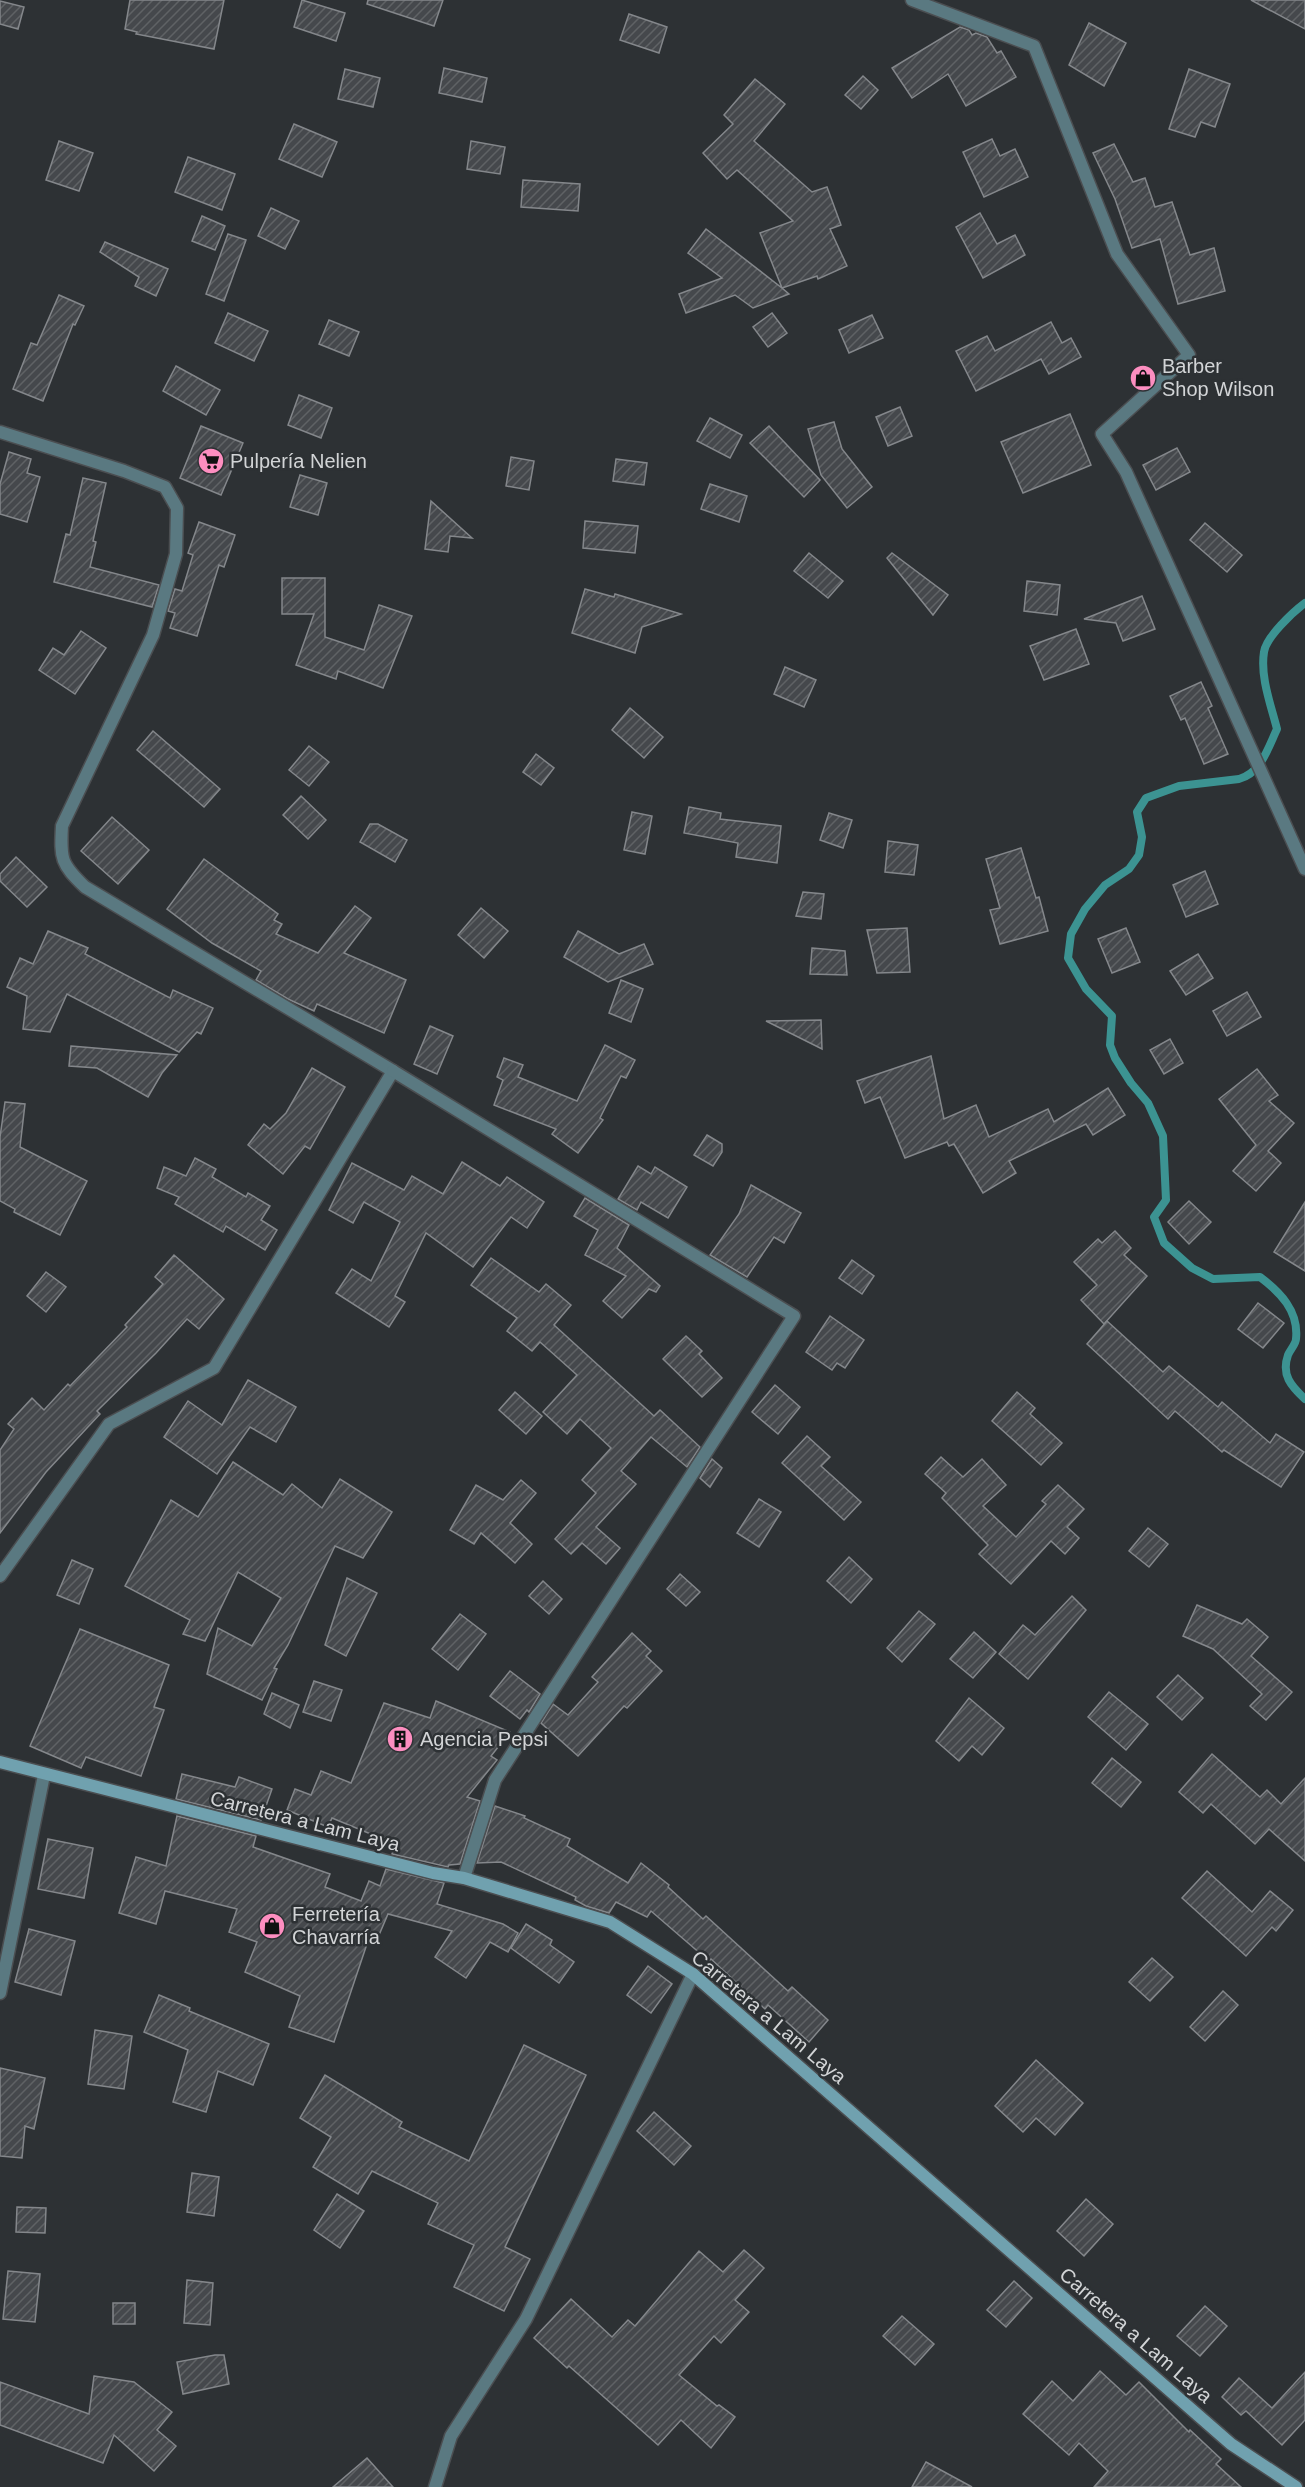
<svg xmlns="http://www.w3.org/2000/svg" width="1305" height="2487" viewBox="0 0 1305 2487" font-family="Helvetica,sans-serif">
<defs>
<pattern id="building-hatch" width="6" height="6" patternUnits="userSpaceOnUse" patternTransform="scale(1.5)"><rect width="6" height="6" fill="#45484c"/><path d="M-1 1l2-2M0 6l6-6M5 7l2-2" fill="none" stroke="#5f6265"/></pattern>
</defs>
<rect width="100%" height="100%" fill="#2d3134"/>
<g fill="none" stroke-linecap="round" stroke-linejoin="round">
<path stroke="#3c9392" stroke-width="8" d="M1305,603C1293,612 1266,637 1264,652C1260,677 1271,705 1277,729C1268,748 1261,773 1239,779L1179,786L1146,798L1137,812L1142,837L1139,855L1129,869L1105,885L1085,909L1071,934L1068,958L1086,989L1112,1016L1110,1045L1115,1058L1131,1083L1148,1103L1163,1136L1166,1200L1154,1217L1164,1243L1192,1268L1213,1279L1260,1277C1280,1292 1299,1311 1296,1339C1296,1344 1290,1350 1288,1355C1281,1375 1291,1386 1305,1399"/>
</g>
<g fill="url(#building-hatch)" stroke="#84878b" stroke-width="1.5">
<polygon points="130,0 224,0 214,49 136,34 137,32 125,29"/>
<polygon points="302,0 345,13 336,41 294,27"/>
<polygon points="368,0 443,0 434,26 367,4"/>
<polygon points="1251,0 1305,0 1305,29"/>
<polygon points="0,1 24,7 18,29 0,24"/>
<polygon points="629,14 667,27 659,53 620,40"/>
<polygon points="1089,23 1126,43 1104,86 1069,65"/>
<polygon points="960,27 969,30 972,35 976,33 987,37 997,53 1001,51 1016,77 966,106 948,74 912,98 892,68"/>
<polygon points="444,68 487,78 482,102 439,93"/>
<polygon points="345,69 380,78 373,107 338,99"/>
<polygon points="1189,69 1230,84 1215,127 1201,122 1195,137 1169,129"/>
<polygon points="863,76 878,90 861,109 845,95"/>
<polygon points="755,79 785,104 754,141 812,192 827,187 841,225 830,229 847,266 818,279 817,276 782,288 789,294 753,308 735,295 686,313 679,294 722,278 688,253 706,229 782,288 760,233 793,221 737,170 727,179 703,153 733,124 724,115"/>
<polygon points="294,124 337,142 322,177 279,159"/>
<polygon points="992,139 1000,156 1015,149 1028,177 984,197 963,152"/>
<polygon points="59,141 93,153 79,191 46,180"/>
<polygon points="471,141 505,147 500,174 467,169"/>
<polygon points="1114,144 1133,182 1145,178 1155,207 1172,202 1190,255 1214,248 1225,291 1178,304 1160,239 1132,248 1115,199 1093,153"/>
<polygon points="188,157 235,174 222,210 175,192"/>
<polygon points="523,180 580,184 578,211 521,207"/>
<polygon points="271,208 299,221 285,249 258,236"/>
<polygon points="980,213 997,244 1015,235 1025,255 983,278 956,227"/>
<polygon points="202,216 225,226 215,250 192,241"/>
<polygon points="228,234 246,240 224,301 206,294"/>
<polygon points="105,242 168,269 156,296 135,286 139,277 100,252"/>
<polygon points="59,295 84,306 75,325 73,324 43,401 13,389 31,343 37,345"/>
<polygon points="228,313 268,331 254,361 215,343"/>
<polygon points="772,313 787,333 768,347 753,327"/>
<polygon points="872,315 883,338 849,353 839,330"/>
<polygon points="329,320 359,332 349,356 319,344"/>
<polygon points="1051,322 1062,343 1071,338 1081,357 1049,374 1041,359 976,391 956,351 987,336 995,351"/>
<polygon points="176,366 220,390 206,415 163,391"/>
<polygon points="299,395 332,408 321,438 288,425"/>
<polygon points="900,407 912,436 888,446 876,417"/>
<polygon points="1070,414 1091,465 1023,493 1001,442"/>
<polygon points="710,418 742,435 730,458 697,441"/>
<polygon points="834,422 842,449 872,487 847,508 821,475 808,429"/>
<polygon points="201,426 243,443 221,495 180,478"/>
<polygon points="769,426 820,480 804,497 750,443"/>
<polygon points="1177,448 1190,472 1156,490 1143,465"/>
<polygon points="9,452 31,459 27,473 40,477 27,522 0,514 0,484"/>
<polygon points="511,457 534,461 529,490 506,486"/>
<polygon points="616,459 647,463 644,485 613,481"/>
<polygon points="300,475 327,483 318,515 290,507"/>
<polygon points="83,478 106,483 93,541 96,542 90,567 159,585 152,607 54,582 66,534 70,535"/>
<polygon points="710,484 747,496 739,522 701,509"/>
<polygon points="431,501 472,538 450,536 448,552 425,549"/>
<polygon points="585,521 638,526 635,553 583,548"/>
<polygon points="199,522 235,535 224,567 219,565 197,636 170,628 175,613 168,611 175,589 182,591 193,555 188,553"/>
<polygon points="1205,523 1242,555 1227,572 1190,540"/>
<polygon points="809,553 843,581 828,598 794,571"/>
<polygon points="892,553 948,595 933,615 887,558"/>
<polygon points="282,578 325,578 325,637 364,650 379,605 412,616 383,688 338,671 336,679 296,665 314,614 282,614"/>
<polygon points="1027,581 1060,585 1057,615 1024,611"/>
<polygon points="585,589 614,597 615,594 681,614 642,627 635,653 572,633"/>
<polygon points="1142,596 1155,629 1123,641 1116,623 1084,619"/>
<polygon points="1076,629 1089,664 1044,680 1030,646"/>
<polygon points="81,631 106,648 75,694 39,670 53,648 64,655"/>
<polygon points="785,667 816,680 804,707 774,694"/>
<polygon points="1201,682 1212,706 1208,708 1228,754 1204,764 1185,718 1181,720 1170,696"/>
<polygon points="630,708 663,737 644,758 612,730"/>
<polygon points="153,731 220,789 204,807 137,750"/>
<polygon points="309,746 329,762 309,786 289,770"/>
<polygon points="536,754 554,768 541,785 523,772"/>
<polygon points="301,796 326,820 308,839 283,815"/>
<polygon points="689,807 721,813 720,819 781,826 777,863 736,857 738,843 684,833"/>
<polygon points="632,812 652,816 645,854 624,850"/>
<polygon points="829,813 852,820 843,848 820,840"/>
<polygon points="112,817 149,850 118,884 81,851"/>
<polygon points="370,824 378,824 407,840 395,862 360,842"/>
<polygon points="888,841 918,845 914,875 885,872"/>
<polygon points="1021,848 1036,898 1039,897 1048,931 1000,944 990,910 1000,908 986,859"/>
<polygon points="16,857 47,887 27,907 0,881 0,874"/>
<polygon points="204,859 278,914 274,920 282,924 276,934 318,953 355,906 371,918 344,953 406,980 384,1033 317,1004 314,1011 288,999 256,980 261,971 212,943 167,909"/>
<polygon points="1205,871 1218,904 1186,917 1173,885"/>
<polygon points="803,892 824,894 821,919 796,916"/>
<polygon points="481,908 508,931 484,958 458,935"/>
<polygon points="907,928 910,972 877,973 867,930"/>
<polygon points="1126,928 1140,962 1112,973 1098,939"/>
<polygon points="48,931 88,948 85,954 170,998 173,990 213,1008 201,1034 197,1032 179,1052 67,994 50,1032 23,1029 27,996 7,987 20,958 33,964"/>
<polygon points="578,931 619,954 644,944 653,964 608,982 564,957"/>
<polygon points="812,948 845,951 847,975 810,974"/>
<polygon points="1198,954 1213,978 1186,995 1170,971"/>
<polygon points="621,980 643,989 631,1022 609,1013"/>
<polygon points="1247,992 1261,1017 1227,1036 1213,1011"/>
<polygon points="821,1020 822,1049 766,1021"/>
<polygon points="430,1026 453,1036 437,1074 414,1064"/>
<polygon points="1170,1039 1183,1063 1164,1074 1150,1050"/>
<polygon points="605,1045 635,1060 626,1078 621,1076 600,1118 603,1120 578,1153 552,1134 556,1129 494,1105 503,1080 497,1077 504,1058 523,1065 518,1077 577,1101"/>
<polygon points="71,1046 177,1055 162,1073 148,1097 97,1068 69,1066"/>
<polygon points="931,1056 944,1119 976,1105 989,1137 1048,1109 1054,1122 1108,1088 1125,1115 1093,1135 1086,1124 1009,1161 1016,1173 983,1193 954,1144 949,1146 947,1142 905,1158 880,1097 865,1103 857,1081"/>
<polygon points="312,1068 345,1087 310,1149 305,1146 283,1174 248,1145 264,1124 270,1129 286,1113"/>
<polygon points="1257,1069 1278,1095 1269,1101 1294,1123 1268,1151 1281,1163 1256,1191 1233,1171 1256,1145 1219,1099"/>
<polygon points="5,1102 25,1104 20,1147 87,1181 60,1235 14,1212 15,1209 0,1201 0,1137"/>
<polygon points="707,1135 722,1144 722,1152 713,1166 694,1155"/>
<polygon points="195,1158 216,1169 212,1177 246,1197 248,1193 270,1206 261,1220 277,1230 265,1250 226,1226 223,1232 175,1204 179,1197 157,1188 164,1167 186,1176"/>
<polygon points="462,1162 500,1186 507,1177 544,1202 527,1228 511,1217 473,1267 426,1233 395,1296 405,1302 389,1327 336,1293 352,1269 371,1281 400,1222 364,1202 353,1223 329,1210 352,1163 404,1190 412,1176 443,1194"/>
<polygon points="638,1166 651,1174 655,1167 687,1187 668,1218 641,1202 637,1210 618,1199"/>
<polygon points="751,1185 801,1213 784,1243 774,1237 747,1277 710,1255 739,1214"/>
<polygon points="585,1198 629,1225 617,1248 660,1286 656,1292 649,1289 622,1318 603,1301 626,1276 585,1255 598,1230 574,1216"/>
<polygon points="1189,1201 1211,1222 1189,1244 1168,1222"/>
<polygon points="1305,1202 1305,1271 1274,1252"/>
<polygon points="1115,1231 1131,1248 1124,1255 1147,1276 1104,1324 1081,1300 1097,1285 1074,1262 1098,1239 1102,1243"/>
<polygon points="174,1255 224,1299 199,1329 187,1319 156,1353 97,1411 100,1414 46,1472 0,1533 0,1450 14,1429 8,1424 32,1398 44,1410 68,1384 70,1386 127,1327 125,1325 163,1284 155,1277"/>
<polygon points="491,1258 539,1292 546,1284 571,1305 554,1325 654,1416 660,1410 700,1447 687,1467 651,1437 621,1471 636,1484 596,1527 620,1548 606,1564 582,1543 571,1554 555,1539 596,1493 582,1480 611,1448 580,1419 567,1434 543,1412 577,1375 540,1342 532,1351 507,1331 517,1318 471,1285"/>
<polygon points="852,1260 874,1276 862,1294 839,1278"/>
<polygon points="46,1272 66,1287 46,1312 27,1296"/>
<polygon points="1258,1303 1284,1323 1263,1348 1238,1329"/>
<polygon points="830,1316 864,1340 845,1368 837,1363 832,1370 806,1352"/>
<polygon points="1107,1321 1163,1372 1169,1366 1218,1407 1222,1402 1270,1443 1276,1434 1304,1452 1281,1487 1224,1450 1222,1452 1175,1411 1168,1419 1087,1344"/>
<polygon points="686,1336 702,1351 699,1354 722,1378 702,1397 663,1359"/>
<polygon points="248,1380 296,1407 276,1442 250,1427 217,1474 164,1437 188,1401 222,1425"/>
<polygon points="775,1385 800,1407 778,1434 752,1412"/>
<polygon points="515,1392 542,1416 526,1434 499,1410"/>
<polygon points="1017,1392 1035,1408 1030,1414 1062,1443 1041,1465 992,1421"/>
<polygon points="807,1436 830,1457 821,1466 861,1502 844,1520 782,1463"/>
<polygon points="941,1457 963,1477 982,1459 1006,1485 983,1506 1016,1537 1046,1504 1042,1501 1058,1485 1084,1509 1067,1527 1079,1538 1065,1554 1051,1541 1011,1584 979,1554 988,1545 942,1498 946,1493 925,1474"/>
<polygon points="712,1459 722,1468 710,1487 700,1478"/>
<polygon points="233,1462 283,1495 292,1484 322,1508 340,1479 392,1512 363,1558 335,1546 288,1645 274,1668 277,1669 262,1700 207,1674 218,1628 252,1646 281,1598 238,1572 205,1641 183,1634 190,1620 125,1586 171,1500 198,1517"/>
<polygon points="521,1480 536,1493 510,1523 532,1544 515,1563 481,1533 474,1544 450,1530 476,1485 503,1500"/>
<polygon points="759,1499 781,1512 759,1547 737,1533"/>
<polygon points="1148,1528 1168,1544 1149,1567 1129,1551"/>
<polygon points="849,1557 872,1579 851,1603 827,1581"/>
<polygon points="72,1560 93,1569 79,1604 57,1595"/>
<polygon points="680,1574 700,1592 686,1606 667,1589"/>
<polygon points="347,1578 377,1593 346,1656 325,1645"/>
<polygon points="543,1581 562,1599 549,1614 529,1596"/>
<polygon points="1072,1596 1086,1610 1028,1679 999,1654 1023,1625 1035,1635"/>
<polygon points="1197,1605 1242,1624 1247,1619 1268,1637 1251,1656 1292,1692 1266,1720 1250,1706 1262,1694 1213,1649 1183,1636"/>
<polygon points="919,1611 935,1624 902,1662 887,1648"/>
<polygon points="460,1614 486,1634 458,1670 432,1649"/>
<polygon points="80,1629 169,1665 154,1707 164,1710 141,1776 86,1757 81,1768 30,1746"/>
<polygon points="974,1632 996,1652 973,1678 950,1659"/>
<polygon points="632,1633 651,1651 646,1656 662,1671 627,1708 624,1706 578,1756 541,1723 553,1704 568,1715 598,1682 592,1677"/>
<polygon points="510,1671 540,1694 529,1712 527,1710 520,1719 490,1696"/>
<polygon points="1178,1675 1203,1698 1182,1720 1157,1697"/>
<polygon points="314,1681 342,1690 331,1721 303,1712"/>
<polygon points="1109,1692 1148,1724 1126,1750 1088,1717"/>
<polygon points="272,1693 299,1705 290,1728 264,1714"/>
<polygon points="969,1698 1004,1728 982,1755 972,1746 959,1761 936,1741"/>
<polygon points="436,1701 510,1732 491,1756 497,1760 467,1797 480,1801 460,1864 449,1865 448,1867 392,1854 395,1844 332,1818 328,1827 287,1810 295,1789 311,1795 321,1771 351,1783 384,1703 430,1718"/>
<polygon points="1212,1754 1260,1797 1267,1790 1281,1804 1305,1778 1305,1861 1269,1829 1255,1844 1211,1804 1203,1813 1179,1792"/>
<polygon points="1112,1758 1141,1782 1121,1807 1092,1783"/>
<polygon points="182,1774 235,1787 239,1777 272,1789 261,1820 176,1799"/>
<polygon points="495,1806 525,1816 524,1818 570,1839 567,1846 628,1883 641,1863 669,1885 668,1887 703,1919 706,1916 788,1991 792,1987 828,2020 809,2042 768,2005 765,2009 711,1959 709,1961 651,1911 647,1917 616,1902 609,1913 586,1906 575,1900 576,1897 501,1862 477,1863"/>
<polygon points="177,1816 256,1836 253,1847 330,1874 325,1887 361,1901 369,1881 380,1886 386,1869 444,1883 437,1904 503,1924 518,1933 508,1952 490,1942 466,1978 435,1957 452,1931 388,1914 379,1935 371,1932 334,2042 289,2027 300,1996 245,1972 257,1942 229,1932 237,1909 165,1891 156,1924 119,1913 136,1857 166,1866"/>
<polygon points="48,1839 93,1848 84,1898 38,1889"/>
<polygon points="1207,1871 1252,1912 1270,1891 1293,1910 1276,1931 1272,1927 1246,1956 1182,1898"/>
<polygon points="526,1924 552,1940 550,1945 574,1962 559,1983 511,1948"/>
<polygon points="29,1929 75,1941 61,1995 15,1982"/>
<polygon points="1152,1958 1173,1977 1150,2001 1129,1982"/>
<polygon points="648,1966 672,1984 651,2013 627,1995"/>
<polygon points="1223,1991 1238,2005 1205,2041 1190,2027"/>
<polygon points="159,1995 190,2008 189,2011 269,2044 253,2085 218,2071 206,2112 173,2102 188,2050 144,2032"/>
<polygon points="95,2030 132,2036 124,2089 88,2084"/>
<polygon points="524,2045 586,2075 505,2247 530,2259 504,2311 454,2287 474,2245 428,2224 438,2203 372,2171 358,2194 313,2167 331,2137 300,2118 325,2075 402,2122 399,2127 469,2161"/>
<polygon points="1036,2060 1083,2103 1055,2135 1036,2118 1023,2132 995,2106"/>
<polygon points="0,2068 45,2078 34,2129 25,2126 22,2158 0,2156"/>
<polygon points="654,2112 691,2146 674,2165 637,2131"/>
<polygon points="192,2173 219,2177 214,2216 187,2212"/>
<polygon points="337,2194 364,2211 340,2248 314,2230"/>
<polygon points="1086,2199 1113,2224 1084,2256 1057,2231"/>
<polygon points="17,2207 46,2208 45,2233 16,2232"/>
<polygon points="744,2250 764,2268 735,2300 749,2312 721,2343 714,2336 679,2375 717,2406 719,2405 735,2417 711,2448 681,2420 658,2445 569,2366 567,2368 534,2338 571,2299 612,2337 628,2320 635,2326 699,2251 723,2272"/>
<polygon points="8,2271 40,2274 35,2322 3,2319"/>
<polygon points="187,2280 213,2283 210,2325 184,2323"/>
<polygon points="1014,2281 1032,2298 1006,2327 987,2310"/>
<rect x="113" y="2303" width="22" height="21"/>
<polygon points="1205,2306 1227,2326 1200,2356 1177,2336"/>
<polygon points="902,2316 934,2344 915,2365 883,2336"/>
<polygon points="215,2355 224,2355 229,2384 183,2394 177,2362"/>
<polygon points="1100,2371 1126,2395 1139,2382 1189,2432 1190,2430 1221,2459 1216,2464 1241,2487 1094,2487 1108,2471 1079,2443 1069,2455 1023,2414 1052,2381 1073,2401"/>
<polygon points="1305,2372 1305,2420 1282,2445 1246,2411 1241,2415 1222,2397 1239,2378 1272,2408"/>
<polygon points="94,2376 134,2382 172,2412 157,2430 176,2446 154,2471 114,2435 103,2463 0,2425 0,2382 89,2414"/>
<polygon points="367,2458 393,2487 333,2487"/>
<polygon points="926,2462 972,2487 912,2487"/>
</g>
<g fill="none" stroke-linecap="round" stroke-linejoin="round">
<defs>
<g id="street">
<polyline points="912,0 1034,46 1117,254 1189,355 1102,434 1126,472 1305,869"/>
<path d="M0,432L124,471L165,487L177,508L176,554L153,635L62,826C60,859 61,864 85,887L393,1071L214,1368L109,1424L0,1576"/>
<polyline points="393,1071 794,1316 495,1780 464,1878"/>
<polyline points="0,1993 44,1775"/>
<polyline points="435,2487 451,2436 526,2319 693,1974"/>
</g>
<polyline id="secondary" points="0,1762 433,1873 464,1878 610,1922 693,1974 1231,2444 1296,2487"/>
</defs>
<use href="#street" stroke="#4b4e51" stroke-width="15"/>
<use href="#secondary" stroke="#4b4e51" stroke-width="15"/>
<use href="#street" stroke="#5a7981" stroke-width="12"/>
<use href="#secondary" stroke="#70a1af" stroke-width="12"/>
</g>
<defs>
<symbol id="shop-disc" viewBox="-11 -11 22 22"><circle r="9.5" fill="#fd8ec0" stroke="#2d3134"/><path d="M-5-2.5h2.3a2.7 3.5 0 0 1 5.4 0H5L5.5 6h-11ZM-1.5-2.5h3a1.5 2.3 0 0 0-3 0Z" fill="#111"/></symbol>
<symbol id="supermarket-disc" viewBox="-11 -11 22 22"><circle r="9.5" fill="#fd8ec0" stroke="#2d3134"/><path d="M-6-5.5h2.5l.6 2H6L4.5 2H-2.5L-4.4-4H-6ZM-1.5 3.2a1.3 1.3 0 1 0 .1 0ZM3 3.2a1.3 1.3 0 1 0 .1 0Z" fill="#111"/></symbol>
<symbol id="building-disc" viewBox="-11 -11 22 22"><circle r="9.5" fill="#fd8ec0" stroke="#2d3134"/><path d="M-4-6H4V6H1V3H-1V6H-4ZM-2.5-4.3h1.7v1.8h-1.7ZM.8-4.3h1.7v1.8H.8ZM-2.5-1h1.7V.8h-1.7ZM.8-1h1.7V.8H.8Z" fill="#111"/></symbol>
</defs>
<g fill-rule="evenodd">
<use href="#shop-disc" x="1128" y="363" width="30" height="30"/>
<use href="#supermarket-disc" x="196" y="446" width="30" height="30"/>
<use href="#building-disc" x="385" y="1724" width="30" height="30"/>
<use href="#shop-disc" x="257" y="1911" width="30" height="30"/>
</g>
<g text-anchor="middle" stroke-width="5" stroke-linejoin="round" paint-order="stroke">
<g font-size="20" fill="#d2d4d6" stroke="#2d3134" text-anchor="start">
<text x="1162" y="373">Barber<tspan x="1162" dy="23">Shop Wilson</tspan></text>
<text x="230" y="468">Pulpería Nelien</text>
<text x="420" y="1746">Agencia Pepsi</text>
<text x="292" y="1921">Ferretería<tspan x="292" dy="23">Chavarría</tspan></text>
</g>
<g font-size="20" fill="#d2d4d6" stroke="#2d3134">
<text transform="translate(305 1821) rotate(14)" y="7">Carretera a Lam Laya</text>
<text transform="translate(769 2017) rotate(40)" y="7">Carretera a Lam Laya</text>
<text transform="translate(1136 2335) rotate(41)" y="7">Carretera a Lam Laya</text>
</g>
</g>
</svg>
